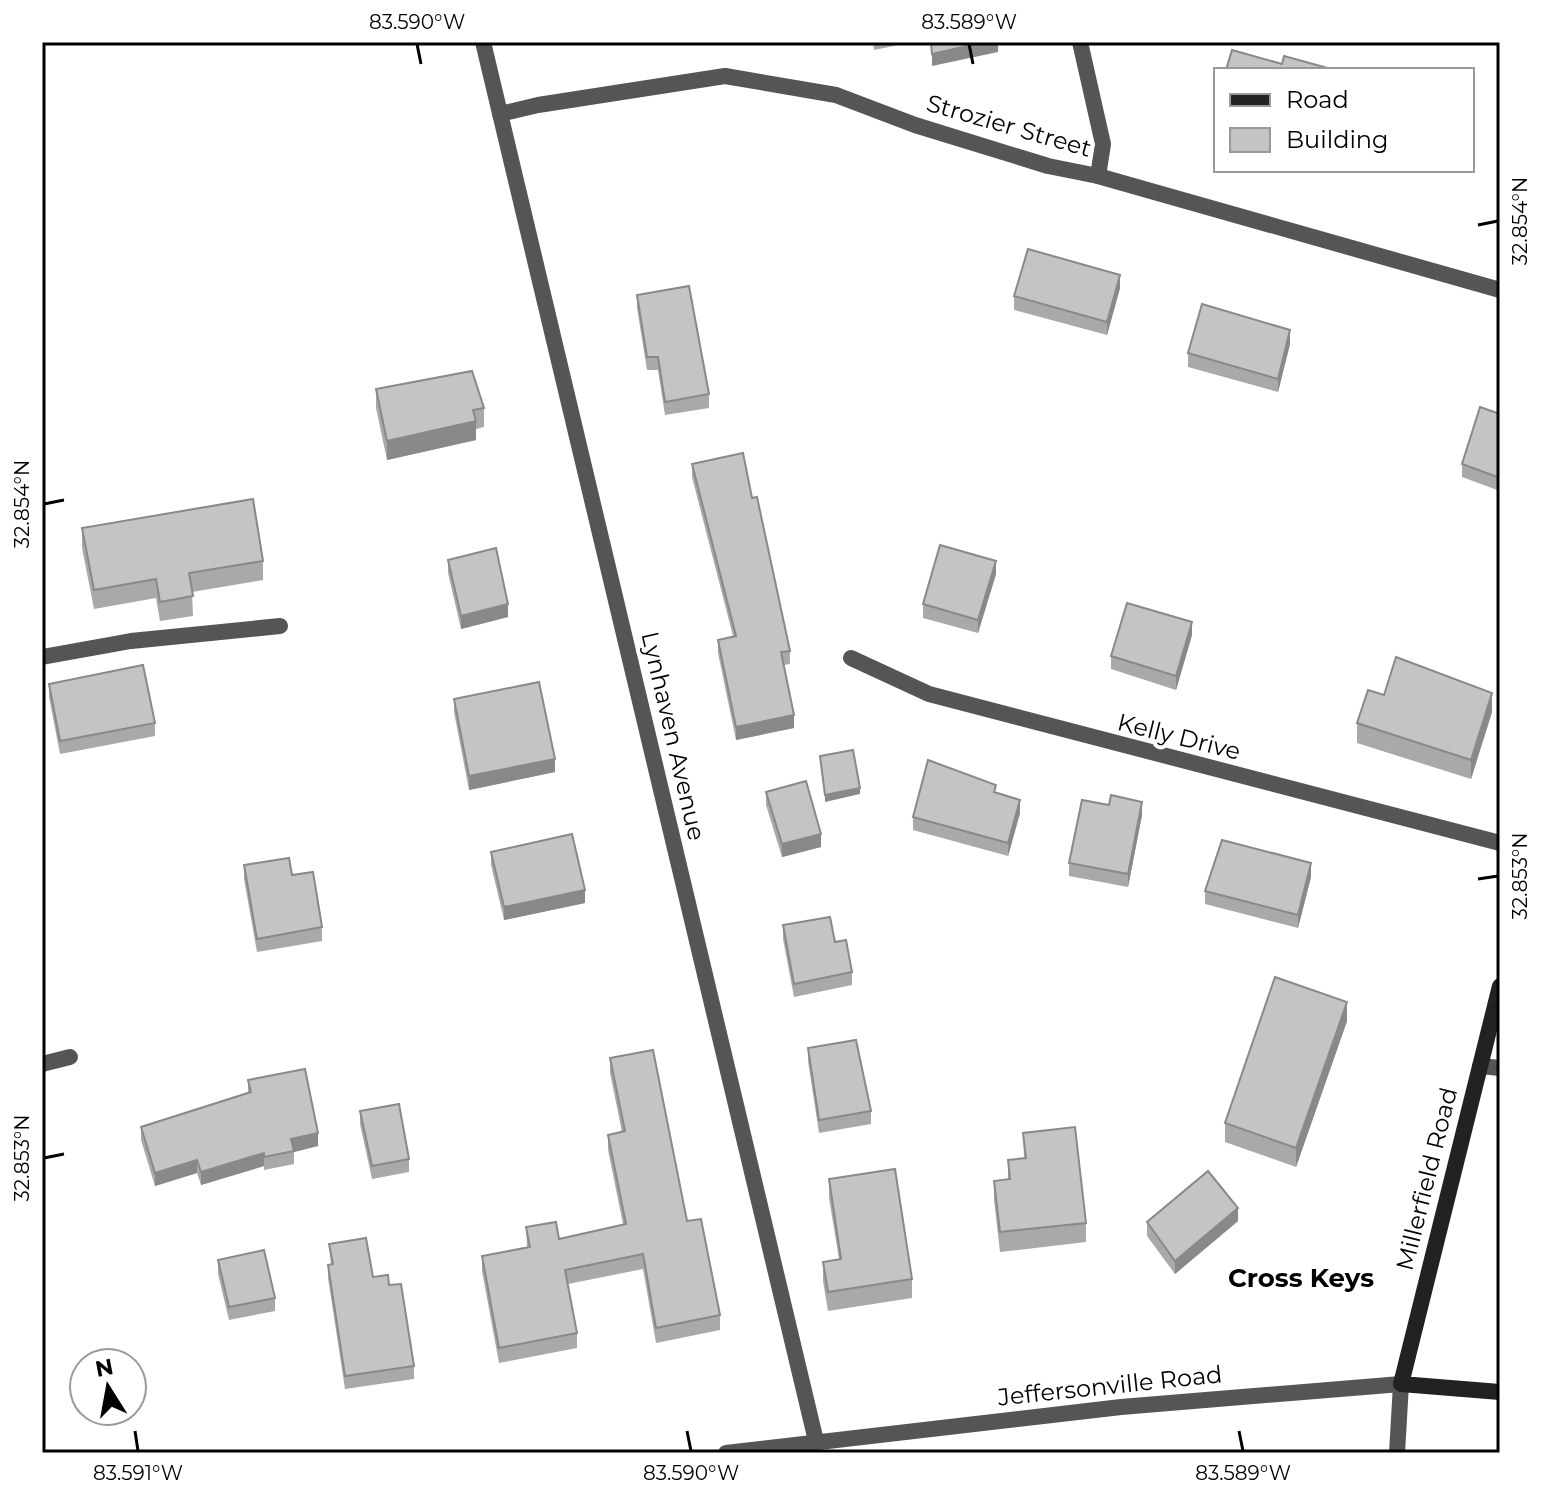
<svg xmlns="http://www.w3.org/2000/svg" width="1542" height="1495" viewBox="0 0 1542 1495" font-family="Montserrat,sans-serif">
<rect width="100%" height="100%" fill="#fff"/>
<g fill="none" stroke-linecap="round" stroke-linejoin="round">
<polyline stroke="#555" stroke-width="16" points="1480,1066 1500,1068"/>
<g stroke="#555" stroke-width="16">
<polyline points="483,42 816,1441"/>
<polyline points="1080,42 1103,144 1098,176"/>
<polyline points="500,114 538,105 725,76 836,95 915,125 1048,166 1098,176 1500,290"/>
<polyline points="42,657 131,641 280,626"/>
<polyline points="851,658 929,694 1500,843"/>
<polyline points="42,1064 70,1057"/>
<polyline points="1397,1453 1401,1384"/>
</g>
<polyline stroke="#555" stroke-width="16" points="726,1453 1121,1407 1401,1384"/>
<polyline stroke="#222" stroke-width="16" points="1500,986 1401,1384 1500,1392"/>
</g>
<g fill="#a9a9a9">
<polygon points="582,42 601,42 583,45"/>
<polygon points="873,42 913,42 874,50"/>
<polygon points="1120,288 1107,335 1014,310 1014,296"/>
<polygon points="637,295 709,394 709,408 665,415 658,370 647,370 637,308"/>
<polygon points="1290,344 1278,392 1188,367 1188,353"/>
<polygon points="376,389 484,408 484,427 476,429 476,440 387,460 376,408"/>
<polygon points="1500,414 1500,491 1462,477 1462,464"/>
<polygon points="692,464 752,498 790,651 790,664 784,665 794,728 736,740 718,653 718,640 733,636 692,477"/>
<polygon points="82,528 263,561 263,580 192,592 193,616 160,621 156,598 94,609 82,548"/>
<polygon points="448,560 508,617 461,629 448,573"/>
<polygon points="996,574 978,633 923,618 923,604"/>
<polygon points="1192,635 1176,690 1111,669 1111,656"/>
<polygon points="49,684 155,723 155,736 60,754 49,697"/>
<polygon points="1384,695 1492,712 1471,779 1357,743 1357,723"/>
<polygon points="454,699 555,772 469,790 454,712"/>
<polygon points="766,792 821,847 782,857 766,805"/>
<polygon points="996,793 1020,813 1008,856 913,830 913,817"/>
<polygon points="1142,815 1128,887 1069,876 1069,863"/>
<polygon points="491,852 585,903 504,920 491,865"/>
<polygon points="244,865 292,875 322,927 322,941 257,952 244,879"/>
<polygon points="1311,877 1298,928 1205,904 1205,891"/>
<polygon points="783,925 835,942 852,972 852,985 794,997 783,939"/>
<polygon points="1347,1021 1296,1167 1225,1142 1225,1123"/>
<polygon points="808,1048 871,1111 871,1124 819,1133 808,1061"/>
<polygon points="610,1058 687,1221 720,1315 720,1330 656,1343 643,1269 568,1284 577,1333 577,1348 499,1363 482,1271 482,1256 527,1247 526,1227 559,1239 623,1224 608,1150 608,1135 622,1132 610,1073"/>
<polygon points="248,1080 318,1146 294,1152 294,1164 264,1170 264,1166 201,1185 197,1173 155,1186 141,1140 141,1127 248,1093"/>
<polygon points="360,1111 409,1159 409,1172 372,1179 360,1124"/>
<polygon points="1023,1133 1086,1223 1086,1242 1000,1252 994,1200 994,1181 1008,1179 1008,1160 1024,1158"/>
<polygon points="829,1179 912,1279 912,1298 828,1311 823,1281 823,1262 839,1259 829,1198"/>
<polygon points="1238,1221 1175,1274 1147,1236 1147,1222"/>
<polygon points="329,1244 373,1277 389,1285 414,1366 414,1379 345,1389 328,1278 328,1265 331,1265"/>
<polygon points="218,1260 275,1298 275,1311 229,1320 218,1274"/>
</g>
<g fill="#898989">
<polygon points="985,42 998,42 998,52 932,66 932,54"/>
<polygon points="1120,275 1120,288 1107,335 1107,322"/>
<polygon points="1290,330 1290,344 1278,392 1278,379"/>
<polygon points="476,421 476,440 387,460 387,441"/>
<polygon points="996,561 996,574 978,633 978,620"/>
<polygon points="508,604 508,617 461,629 461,616"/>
<polygon points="1192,622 1192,635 1176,690 1176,676"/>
<polygon points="1492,693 1492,712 1471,779 1471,760"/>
<polygon points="794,715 794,728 736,740 736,727"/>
<polygon points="555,759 555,772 469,790 469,776"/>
<polygon points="860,788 860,794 825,802 825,795"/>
<polygon points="1020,800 1020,813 1008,856 1008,843"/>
<polygon points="1142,802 1142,815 1128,887 1128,874"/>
<polygon points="821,834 821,847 782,857 782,844"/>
<polygon points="1311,863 1311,877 1298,928 1298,915"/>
<polygon points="585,890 585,903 504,920 504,907"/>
<polygon points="1347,1002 1347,1021 1296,1167 1296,1148"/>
<polygon points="318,1133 318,1146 294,1152 291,1139"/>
<polygon points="264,1153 264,1166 201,1185 201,1172"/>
<polygon points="197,1160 197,1173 155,1186 155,1173"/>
<polygon points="1238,1208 1238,1221 1175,1274 1175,1261"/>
</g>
<g fill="#c4c4c4" stroke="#898989" stroke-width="2">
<polygon points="931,42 985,42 932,54"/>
<polygon points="1232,50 1282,64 1284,56 1335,70 1226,70"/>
<polygon points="1028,249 1120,275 1107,322 1014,296"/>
<polygon points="689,286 709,394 665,402 658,357 647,357 637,295"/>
<polygon points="1202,304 1290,330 1278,379 1188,353"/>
<polygon points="472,371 484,408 473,410 476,421 387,441 376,389"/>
<polygon points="1480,407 1500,414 1500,478 1462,464"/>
<polygon points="743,453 752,498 757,497 790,651 781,652 794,715 736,727 718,640 736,636 692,464"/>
<polygon points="253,499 263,561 189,573 193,596 160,602 156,579 94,590 82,528"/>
<polygon points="940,545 996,561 978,620 923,604"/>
<polygon points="496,548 508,604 461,616 448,560"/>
<polygon points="1127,603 1192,622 1176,676 1111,656"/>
<polygon points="1396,657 1492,693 1471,760 1357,723 1368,690 1384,695"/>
<polygon points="143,665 155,723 60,741 49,684"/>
<polygon points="539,682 555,759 469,776 454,699"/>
<polygon points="853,750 860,788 825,795 820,756"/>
<polygon points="928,760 996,785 994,792 1020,800 1008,843 913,817"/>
<polygon points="806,781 821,834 782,844 766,792"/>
<polygon points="1111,795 1142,802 1128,874 1069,863 1082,800 1109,805"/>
<polygon points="572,834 585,890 504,907 491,852"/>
<polygon points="1222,840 1311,863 1298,915 1205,891"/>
<polygon points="289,858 292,875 313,872 322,927 257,939 244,865"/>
<polygon points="830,917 835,942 846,940 852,972 794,984 783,925"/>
<polygon points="1275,977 1347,1002 1296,1148 1225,1123"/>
<polygon points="856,1040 871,1111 819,1120 808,1048"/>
<polygon points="653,1050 687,1221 701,1219 720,1315 656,1328 643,1254 565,1270 577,1333 499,1348 482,1256 530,1247 526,1227 556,1222 559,1239 626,1224 608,1135 625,1131 610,1058"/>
<polygon points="305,1069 318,1133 291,1139 294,1151 264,1157 264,1153 201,1172 197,1160 155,1173 141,1127 251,1092 248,1080"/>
<polygon points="399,1104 409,1159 372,1166 360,1111"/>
<polygon points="1075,1127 1086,1223 1000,1232 994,1181 1010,1179 1008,1160 1026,1158 1023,1133"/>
<polygon points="895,1169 912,1279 828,1292 823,1262 841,1259 829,1179"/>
<polygon points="1208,1171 1238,1208 1175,1261 1147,1222"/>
<polygon points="366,1238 373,1277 388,1275 389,1285 401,1284 414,1366 345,1376 328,1265 333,1264 329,1244"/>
<polygon points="264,1250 275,1298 229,1307 218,1260"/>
</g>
<path fill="none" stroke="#000" stroke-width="3" d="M417,44L421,64M969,44L973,64M1478,225L1498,221M44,504L64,500M1478,879L1498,876M44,1158L64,1154M135,1431L138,1451M687,1431L691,1451M1239,1431L1243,1451"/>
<g text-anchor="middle" stroke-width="8" stroke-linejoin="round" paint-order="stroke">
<g font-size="24" fill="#000" stroke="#fff">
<text transform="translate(1009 126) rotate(16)" y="8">Strozier Street</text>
<text transform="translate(673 736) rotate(77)" y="8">Lynhaven Avenue</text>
<text transform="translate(1179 737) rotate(14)" y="8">Kelly Drive</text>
<text transform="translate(1427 1179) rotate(-76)" y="8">Millerfield Road</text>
<text transform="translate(1110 1386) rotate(-6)" y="8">Jeffersonville Road</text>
</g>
<g font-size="26" font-weight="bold" fill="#000" stroke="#fff">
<text x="1301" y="1287">Cross Keys</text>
</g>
</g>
<rect width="1542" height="1495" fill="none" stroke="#ffffff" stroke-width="88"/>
<rect x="1214" y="68" width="260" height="104" fill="#ffffff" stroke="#999999" stroke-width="2"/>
<rect x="1230" y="94" width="40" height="12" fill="#222222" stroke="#999999" stroke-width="2"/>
<text x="1286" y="108" font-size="24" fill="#000000">Road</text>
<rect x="1230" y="128" width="40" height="24" fill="#c4c4c4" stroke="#999999" stroke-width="2"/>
<text x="1286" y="148" font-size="24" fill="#000000">Building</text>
<g transform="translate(108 1387) rotate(349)"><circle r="38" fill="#ffffff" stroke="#999999" stroke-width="2"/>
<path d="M0-6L14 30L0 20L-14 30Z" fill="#000000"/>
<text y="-12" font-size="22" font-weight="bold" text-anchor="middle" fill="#000000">N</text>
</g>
<rect x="44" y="44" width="1454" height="1407" fill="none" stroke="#000" stroke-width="3"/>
<g font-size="20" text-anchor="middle" fill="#000">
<text x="417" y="29">83.590°W</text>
<text x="969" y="29">83.589°W</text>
<text transform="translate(1520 221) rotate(-90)" y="7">32.854°N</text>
<text transform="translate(22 504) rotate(-90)" y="7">32.854°N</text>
<text transform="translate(1520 876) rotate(-90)" y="7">32.853°N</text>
<text transform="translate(22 1158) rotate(-90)" y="7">32.853°N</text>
<text x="138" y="1480">83.591°W</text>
<text x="691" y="1480">83.590°W</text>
<text x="1243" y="1480">83.589°W</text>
</g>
</svg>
